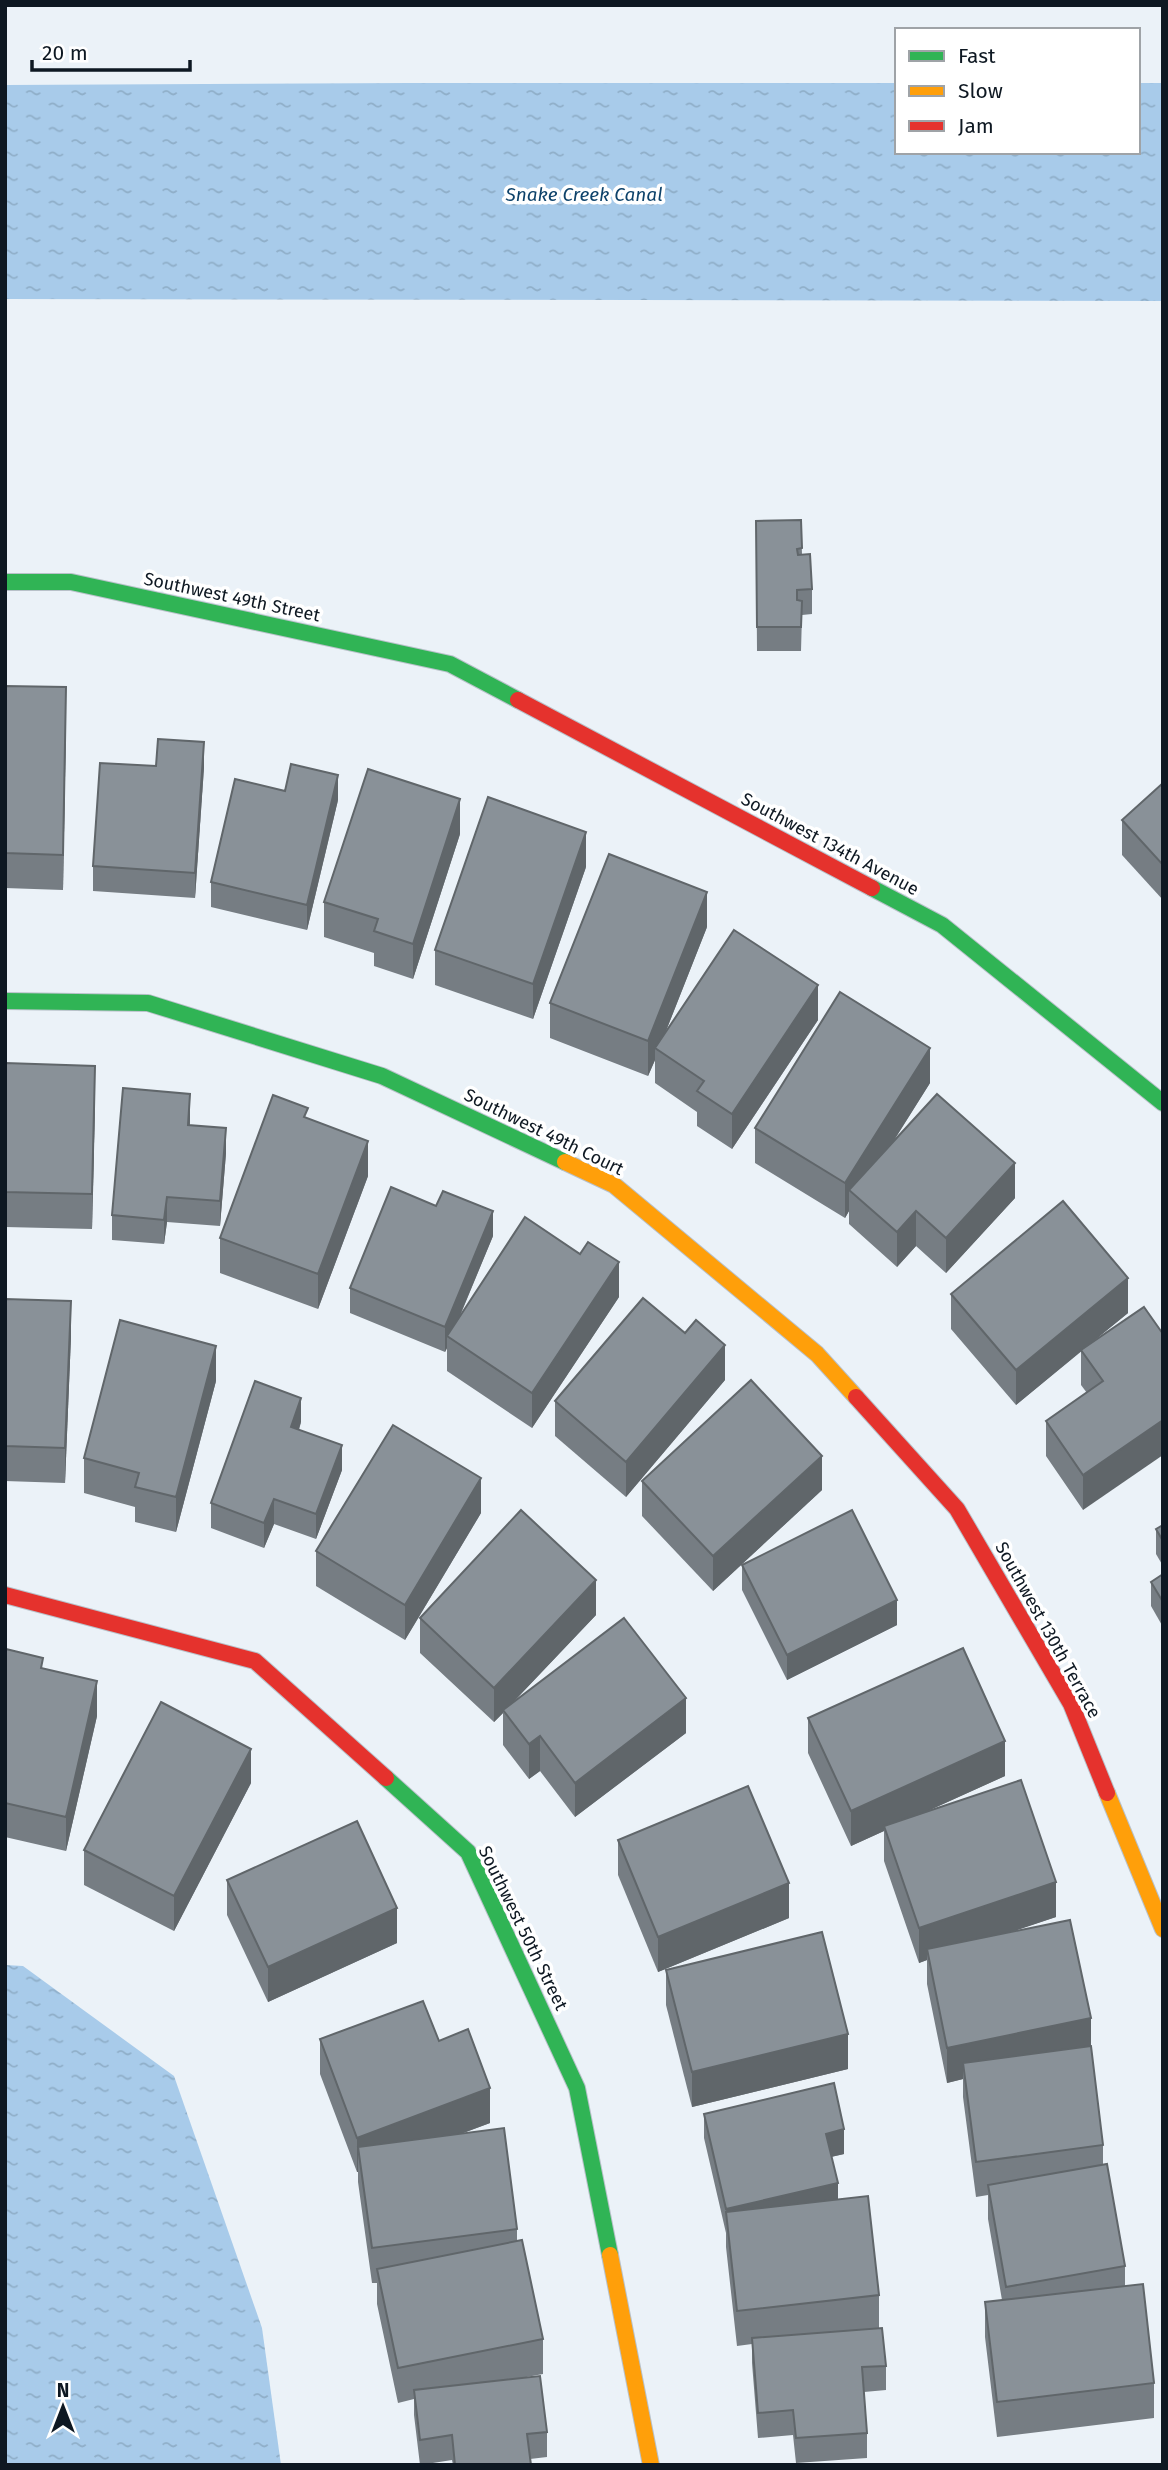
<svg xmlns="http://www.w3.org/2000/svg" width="1168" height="2470" viewBox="0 0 1168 2470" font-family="'Fira Sans',sans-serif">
<defs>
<pattern id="water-ripples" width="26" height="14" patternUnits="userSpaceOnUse" patternTransform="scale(1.75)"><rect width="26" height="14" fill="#a8cbea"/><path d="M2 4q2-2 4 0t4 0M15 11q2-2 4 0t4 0" fill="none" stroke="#8faec8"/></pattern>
</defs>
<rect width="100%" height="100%" fill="#ebf2f8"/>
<g fill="url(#water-ripples)">
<polygon points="409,83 897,83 897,152 1138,152 1138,83 1163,83 1163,301 5,299 5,85"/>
<polygon points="5,1965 23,1966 174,2076 262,2328 281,2465 5,2465"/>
</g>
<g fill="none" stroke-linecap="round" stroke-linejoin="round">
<defs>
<g id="fast">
<polyline points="5,582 71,582 450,664 518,700"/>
<polyline points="872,888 942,925 1163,1103"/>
<polyline points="5,1001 148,1003 382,1076 565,1162"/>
<polyline points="386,1778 468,1852 577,2088 610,2255"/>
</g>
<g id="slow">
<polyline points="565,1162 614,1185 817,1354 856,1397"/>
<polyline points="1107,1793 1163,1929"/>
<polyline points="610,2255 651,2465"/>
</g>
<g id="jam">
<polyline points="518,700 872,888"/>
<polyline points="856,1397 957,1509 1071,1704 1107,1793"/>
<polyline points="5,1595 255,1661 386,1778"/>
</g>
</defs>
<use href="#fast" stroke="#b8c1c9" stroke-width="18"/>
<use href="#slow" stroke="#b8c1c9" stroke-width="18"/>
<use href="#jam" stroke="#b8c1c9" stroke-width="18"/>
<use href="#fast" stroke="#30b455" stroke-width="16"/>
<use href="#slow" stroke="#ff9f0a" stroke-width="16"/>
<use href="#jam" stroke="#e5322d" stroke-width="16"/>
</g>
<g fill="#767d83">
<polygon points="801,520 802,555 812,589 812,614 802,615 801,651 757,651 756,521"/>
<polygon points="5,686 66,722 63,890 5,888"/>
<polygon points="156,766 204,767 195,898 93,891 93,866"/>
<polygon points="1163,783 1163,900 1122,855 1122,820"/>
<polygon points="338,800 307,930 211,907 211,882"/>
<polygon points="460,834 413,979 374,966 374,953 324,937 324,902"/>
<polygon points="586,867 533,1019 435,985 435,950"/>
<polygon points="707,927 666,1031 818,1020 732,1149 697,1126 697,1112 655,1083 655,1060 648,1076 550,1038 550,1003"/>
<polygon points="5,1063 95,1101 92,1229 5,1227"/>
<polygon points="930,1083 893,1142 1015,1198 946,1273 916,1246 897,1267 849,1224 849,1211 845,1218 755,1163 755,1128"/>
<polygon points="190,1119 190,1126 226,1153 220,1226 167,1222 164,1244 112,1240 112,1215"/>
<polygon points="308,1119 368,1176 318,1309 220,1273 220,1238"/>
<polygon points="493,1236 460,1316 619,1297 532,1428 447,1371 447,1348 445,1352 350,1313 350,1288"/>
<polygon points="951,1294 1128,1313 1087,1346 1144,1307 1083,1510 1046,1456 1046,1421 1087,1393 1081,1385 1081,1351 1016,1405 951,1329"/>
<polygon points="5,1299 71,1336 65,1483 5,1481"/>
<polygon points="725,1380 626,1497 555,1436 555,1401"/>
<polygon points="216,1381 176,1532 135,1522 135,1507 84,1493 84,1458"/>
<polygon points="301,1422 299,1430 342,1470 316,1539 274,1524 264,1548 211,1528 211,1503"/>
<polygon points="642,1481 822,1490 713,1591 642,1516"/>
<polygon points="481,1513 405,1640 316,1586 316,1551"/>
<polygon points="1163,1525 1163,1566 1156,1554 1156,1529"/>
<polygon points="742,1565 897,1625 787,1680 742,1590"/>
<polygon points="1163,1574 1163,1627 1151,1606 1151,1582"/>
<polygon points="596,1615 513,1702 686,1733 575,1817 540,1771 529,1779 503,1745 503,1713 494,1722 420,1653 420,1618"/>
<polygon points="5,1652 43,1669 97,1716 66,1851 5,1837"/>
<polygon points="808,1718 1005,1776 925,1812 1056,1917 1013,1931 1091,2052 1103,2145 1103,2164 1125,2266 1125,2286 1154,2383 1154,2418 997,2437 985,2337 985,2302 1002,2300 988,2219 988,2195 976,2197 963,2097 963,2079 947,2083 927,1984 927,1960 919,1963 884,1861 884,1831 851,1846 808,1753"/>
<polygon points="251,1783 174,1931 84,1885 84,1850"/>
<polygon points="618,1840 789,1918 658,1972 618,1875"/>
<polygon points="227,1880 397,1943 268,2002 227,1915"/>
<polygon points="666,1970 848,2069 692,2107 666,2005"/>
<polygon points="320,2039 439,2041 490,2123 460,2134 517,2229 517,2241 543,2339 543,2374 521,2378 547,2432 547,2457 530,2459 531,2465 453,2465 452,2460 420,2465 414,2415 414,2399 398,2403 377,2304 377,2283 372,2283 358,2182 358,2172 357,2172 320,2074"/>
<polygon points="704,2114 844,2154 831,2157 838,2199 879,2295 879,2328 886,2366 886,2390 864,2392 867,2433 867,2458 796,2463 793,2435 758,2438 752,2363 752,2344 737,2346 726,2247 726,2233 704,2138"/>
</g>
<g fill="#60666a">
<polygon points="66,687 66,722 63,890 63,855"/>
<polygon points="204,742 204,767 195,898 195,873"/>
<polygon points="338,775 338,800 307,930 307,905"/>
<polygon points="460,799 460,834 413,979 413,944"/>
<polygon points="586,832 586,867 533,1019 533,984"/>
<polygon points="707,892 707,927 658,1051 655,1048 655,1060 648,1076 648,1041"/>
<polygon points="818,985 818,1020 732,1149 732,1114"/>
<polygon points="930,1048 930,1083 858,1197 849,1190 849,1211 845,1218 845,1183"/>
<polygon points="95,1066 95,1101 92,1229 92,1194"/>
<polygon points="190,1094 190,1119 188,1150 188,1125"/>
<polygon points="226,1128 226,1153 220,1226 220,1201"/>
<polygon points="368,1141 368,1176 318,1309 318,1274"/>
<polygon points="1015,1163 1015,1198 946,1273 946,1238"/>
<polygon points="167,1197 167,1222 164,1244 164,1220"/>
<polygon points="493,1211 493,1236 450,1339 447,1336 447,1348 445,1352 445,1327"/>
<polygon points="916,1211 916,1246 897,1267 897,1232"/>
<polygon points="619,1262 619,1297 532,1428 532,1393"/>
<polygon points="1128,1278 1128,1313 1016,1405 1016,1370"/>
<polygon points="71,1301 71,1336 65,1483 65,1448"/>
<polygon points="725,1345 725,1380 626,1497 626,1462"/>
<polygon points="216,1346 216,1381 176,1532 176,1497"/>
<polygon points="301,1398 301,1422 291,1452 291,1427"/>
<polygon points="1163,1420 1163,1455 1083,1510 1083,1475"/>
<polygon points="342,1445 342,1470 316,1539 316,1514"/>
<polygon points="822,1456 822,1490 713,1591 713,1556"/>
<polygon points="481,1478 481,1513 405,1640 405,1605"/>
<polygon points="274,1499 274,1524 264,1548 264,1523"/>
<polygon points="596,1580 596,1615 504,1712 503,1710 503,1713 494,1722 494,1688"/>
<polygon points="897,1600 897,1625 787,1680 787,1655"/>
<polygon points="97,1681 97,1716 66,1851 66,1817"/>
<polygon points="686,1698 686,1733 575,1817 575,1783"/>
<polygon points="540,1736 540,1771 529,1779 529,1744"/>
<polygon points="1005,1741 1005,1776 886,1830 884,1826 884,1831 851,1846 851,1811"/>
<polygon points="251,1749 251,1783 174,1931 174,1896"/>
<polygon points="1056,1882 1056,1917 929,1960 927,1949 927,1960 919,1963 919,1928"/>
<polygon points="789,1883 789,1918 658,1972 658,1937"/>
<polygon points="397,1908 397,1943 268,2002 268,1967"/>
<polygon points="1091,2018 1091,2053 963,2063 963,2079 947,2083 947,2048"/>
<polygon points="848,2034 848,2069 692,2107 692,2072"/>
<polygon points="490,2088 490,2123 362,2171 358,2147 358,2172 357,2172 357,2138"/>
<polygon points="844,2129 844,2154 826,2158 826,2134"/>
<polygon points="838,2183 838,2208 729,2233 726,2209"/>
</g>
<g fill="#899198" stroke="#60666a" stroke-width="2">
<polygon points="801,520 802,548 797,549 798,555 810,554 812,589 797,590 797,600 802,601 801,627 757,627 756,521"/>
<polygon points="5,686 66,687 63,855 5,853"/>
<polygon points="158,739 204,742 195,873 93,866 100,763 156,766"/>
<polygon points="291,764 338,775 307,905 211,882 235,779 285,791"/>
<polygon points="368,769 460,799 413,944 374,931 378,919 324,902"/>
<polygon points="1163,783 1163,865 1122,820"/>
<polygon points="488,797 586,832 533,984 435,950"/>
<polygon points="609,854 707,892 648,1041 550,1003"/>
<polygon points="734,930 818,985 732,1114 697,1091 704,1081 655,1048"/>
<polygon points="840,992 930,1048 845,1183 755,1128"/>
<polygon points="5,1063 95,1066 92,1194 5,1192"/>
<polygon points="123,1088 190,1094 188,1125 226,1128 220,1201 167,1197 164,1220 112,1215"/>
<polygon points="937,1094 1015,1163 946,1238 916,1211 897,1232 849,1190"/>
<polygon points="273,1095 308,1108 304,1117 368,1141 318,1274 220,1238"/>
<polygon points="391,1187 436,1206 443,1191 493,1211 445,1327 350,1288"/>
<polygon points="1063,1201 1128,1278 1016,1370 951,1294"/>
<polygon points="525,1217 580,1254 588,1242 619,1262 532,1393 447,1336"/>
<polygon points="643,1298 685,1333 696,1320 725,1345 626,1462 555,1401"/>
<polygon points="5,1299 71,1301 65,1448 5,1446"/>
<polygon points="1144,1307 1163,1334 1163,1420 1083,1475 1046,1421 1103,1381 1081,1350"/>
<polygon points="120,1320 216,1346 176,1497 135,1487 139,1473 84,1458"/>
<polygon points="751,1380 822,1456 713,1556 642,1481"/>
<polygon points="255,1381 301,1398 291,1427 342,1445 316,1514 274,1499 264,1523 211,1503"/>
<polygon points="393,1425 481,1478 405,1605 316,1551"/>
<polygon points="521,1510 596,1580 494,1688 420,1618"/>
<polygon points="852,1510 897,1600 787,1655 742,1565"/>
<polygon points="1163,1525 1163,1541 1156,1529"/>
<polygon points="1163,1574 1163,1602 1151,1582"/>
<polygon points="624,1618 686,1698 575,1783 540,1736 529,1744 503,1710"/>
<polygon points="963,1648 1005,1741 851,1811 808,1718"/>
<polygon points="6,1649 43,1658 41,1668 97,1681 66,1817 5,1803"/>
<polygon points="161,1702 251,1749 174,1896 84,1850"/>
<polygon points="1021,1780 1056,1882 919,1928 884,1826"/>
<polygon points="748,1786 789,1883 658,1937 618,1840"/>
<polygon points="357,1821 397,1908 268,1967 227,1880"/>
<polygon points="1070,1920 1091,2018 947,2048 927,1949"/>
<polygon points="822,1932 848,2034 692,2072 666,1970"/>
<polygon points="423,2001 439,2041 468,2029 490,2088 357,2138 320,2039"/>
<polygon points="1091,2046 1103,2145 976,2162 963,2063"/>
<polygon points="834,2083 844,2129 826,2134 838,2183 726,2209 704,2114"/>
<polygon points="504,2128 517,2229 372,2248 358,2147"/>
<polygon points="1107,2164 1125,2266 1006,2287 988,2185"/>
<polygon points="868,2196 879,2295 737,2311 726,2212"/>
<polygon points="522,2240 543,2339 398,2368 377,2269"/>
<polygon points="1143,2284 1154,2383 997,2402 985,2302"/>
<polygon points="882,2328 886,2366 862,2367 867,2433 796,2438 793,2410 758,2413 752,2338"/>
<polygon points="540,2376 547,2432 527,2434 531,2465 455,2465 452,2435 420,2440 414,2390"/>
</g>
<g text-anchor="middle" stroke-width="7" stroke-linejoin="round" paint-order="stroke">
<g font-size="18" fill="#0e1822" stroke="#fff">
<text transform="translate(232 597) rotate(12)" y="6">Southwest 49th Street</text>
<text transform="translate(830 844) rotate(28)" y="6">Southwest 134th Avenue</text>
<text transform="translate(544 1132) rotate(26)" y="6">Southwest 49th Court</text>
<text transform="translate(1048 1630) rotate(61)" y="6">Southwest 130th Terrace</text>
<text transform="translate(523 1928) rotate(64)" y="6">Southwest 50th Street</text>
</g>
<g font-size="19" font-style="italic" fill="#0d426a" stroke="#fff">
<text x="584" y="201">Snake Creek Canal</text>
</g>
</g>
<rect width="1168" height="2470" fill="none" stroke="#0e1822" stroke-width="14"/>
<rect x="895" y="28" width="245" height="126" fill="#ffffff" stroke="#9fa3a7" stroke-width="2"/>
<rect x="909" y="51" width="35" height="10" fill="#30b455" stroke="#9fa3a7" stroke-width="2"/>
<text x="958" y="63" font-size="21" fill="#0e1822">Fast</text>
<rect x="909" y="86" width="35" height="10" fill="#ff9f0a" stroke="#9fa3a7" stroke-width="2"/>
<text x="958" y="98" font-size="21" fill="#0e1822">Slow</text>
<rect x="909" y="121" width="35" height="10" fill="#e5322d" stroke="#9fa3a7" stroke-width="2"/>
<text x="958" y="133" font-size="21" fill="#0e1822">Jam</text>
<g transform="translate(63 2407)" stroke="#ffffff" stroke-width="5" paint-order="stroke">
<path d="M0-5L12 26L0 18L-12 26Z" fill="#0e1822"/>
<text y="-10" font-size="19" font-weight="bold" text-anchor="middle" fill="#0e1822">N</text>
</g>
<path d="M32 60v10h158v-10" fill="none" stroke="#0e1822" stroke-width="3.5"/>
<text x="42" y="60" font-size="21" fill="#0e1822" stroke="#ffffff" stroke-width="5" paint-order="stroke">20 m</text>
</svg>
